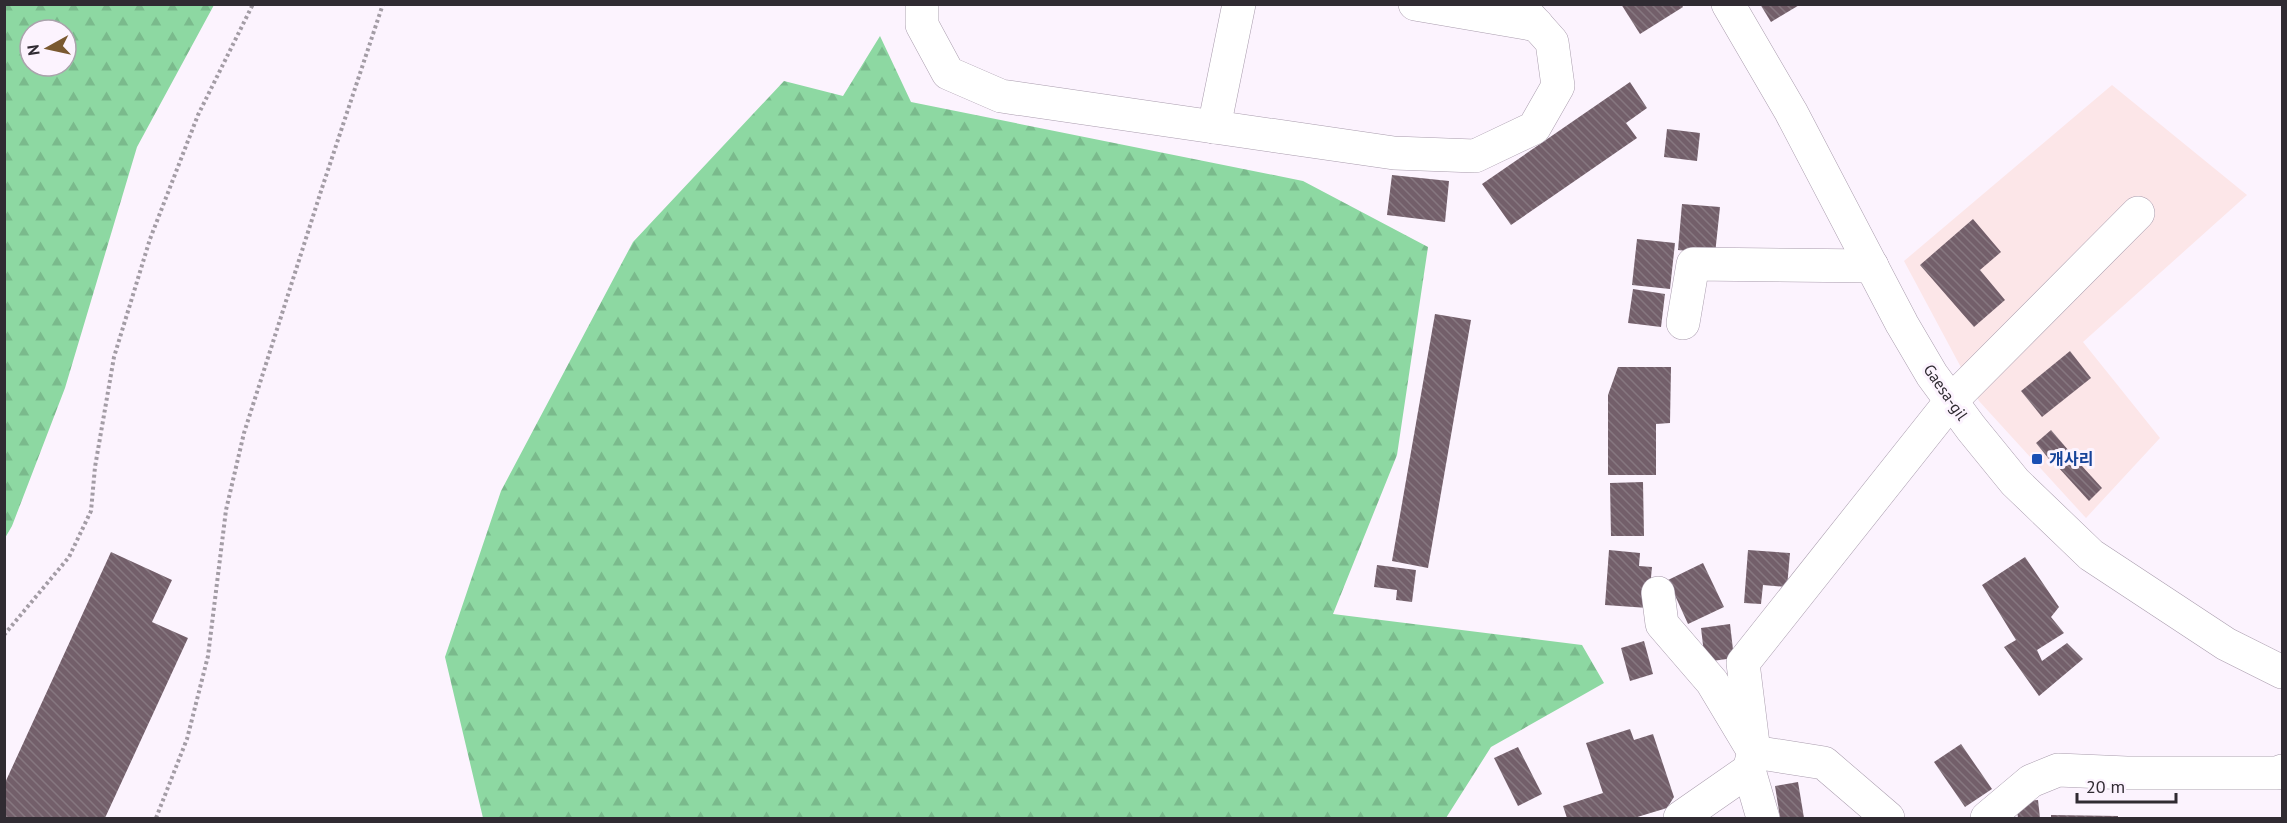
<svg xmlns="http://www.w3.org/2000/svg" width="2287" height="823" viewBox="0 0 2287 823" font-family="'PT Sans','Noto Sans KR',sans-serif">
<defs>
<pattern id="forest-firs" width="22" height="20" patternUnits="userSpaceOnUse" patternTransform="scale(1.5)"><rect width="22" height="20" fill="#8dd8a2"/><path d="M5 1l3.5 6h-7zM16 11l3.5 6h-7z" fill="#7aba8c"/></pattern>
<pattern id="building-back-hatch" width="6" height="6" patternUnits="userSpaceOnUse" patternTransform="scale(1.5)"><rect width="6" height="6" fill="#735f6a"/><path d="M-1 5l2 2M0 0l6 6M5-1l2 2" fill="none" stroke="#867780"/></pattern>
</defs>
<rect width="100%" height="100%" fill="#fcf3fe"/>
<polygon fill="#fce6e8" points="2112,85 2247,195 2083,342 2160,438 2086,518 1979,401 1904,261"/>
<g fill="url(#forest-firs)" fill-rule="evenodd">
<path d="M5,4L214,5L137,147L65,388L12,526L5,538ZM30,30H66V66H30Z"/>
<polygon points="880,36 911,102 1303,181 1428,247 1397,455 1333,614 1582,645 1604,683 1491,747 1446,818 483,818 445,657 501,491 633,242 784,81 843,96"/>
</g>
<g fill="url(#building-back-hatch)">
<polygon points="1621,4 1681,4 1683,7 1640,34"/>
<polygon points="1760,4 1801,4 1771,22"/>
<polygon points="1630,82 1647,108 1626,123 1637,138 1511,225 1482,184"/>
<polygon points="1667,129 1700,133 1697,161 1664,157"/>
<polygon points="1392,175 1449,181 1445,222 1387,215"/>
<polygon points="1682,204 1720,207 1715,254 1678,250"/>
<polygon points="1973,219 2001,252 1980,270 2005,300 1974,327 1920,265"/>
<polygon points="1637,239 1675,243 1670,289 1632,285"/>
<polygon points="1633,289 1665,294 1661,327 1628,323"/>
<polygon points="1435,314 1471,320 1428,568 1392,561"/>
<polygon points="2070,351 2091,378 2042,417 2021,391"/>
<polygon points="1618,367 1671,367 1670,423 1656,424 1656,475 1608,475 1608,395"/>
<polygon points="2051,430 2069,451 2053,464 2036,443"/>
<polygon points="2071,454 2102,488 2089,501 2058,467"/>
<polygon points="1643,482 1644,536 1611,536 1610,483"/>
<polygon points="1609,550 1640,553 1639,566 1652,567 1648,608 1605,605"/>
<polygon points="1748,550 1790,553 1787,587 1763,585 1761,604 1744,603"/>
<polygon points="111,552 172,580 152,622 188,638 105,818 4,818 4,785"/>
<polygon points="2025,557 2059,607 2051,617 2064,633 2037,650 2042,661 2067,643 2083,659 2039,696 2004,647 2016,640 1982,585"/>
<polygon points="1703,563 1724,607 1688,624 1668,580"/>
<polygon points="1377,565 1416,570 1412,602 1396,600 1397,590 1374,587"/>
<polygon points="1730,624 1734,658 1705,662 1701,628"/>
<polygon points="1644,641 1653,674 1630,681 1621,648"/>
<polygon points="1630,729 1634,740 1653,734 1674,797 1667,808 1634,818 1567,818 1563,806 1603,793 1586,743"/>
<polygon points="1961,744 1992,789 1965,807 1934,762"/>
<polygon points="1518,747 1542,794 1518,806 1494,758"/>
<polygon points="1798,782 1804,818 1780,818 1775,786"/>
<polygon points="2038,800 2040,818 2018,818 2016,802"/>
<polygon points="2051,815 2118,816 2118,818 2051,818"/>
</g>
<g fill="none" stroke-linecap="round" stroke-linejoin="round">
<defs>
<g id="minor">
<polyline points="922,4 922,25 948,73 1001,96 1394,153 1475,156 1534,128 1558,86 1552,42 1518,4"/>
<polyline points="1415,4 1537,25"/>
<polyline points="1728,4 1791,112 1902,324 1932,375 1971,428 2015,482 2091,555 2226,644 2282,672"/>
<polyline points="1214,127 1239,4"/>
<polyline points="1683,323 1693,264 1872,266"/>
<polyline points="1658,593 1662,624 1712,682 1754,752 1824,763 1888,818"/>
<polyline points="1749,770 1763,818"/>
<polyline points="1680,818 1749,770 1754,752 1743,663 1951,401 2138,213"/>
<polyline points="1987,818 2031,781 2058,770 2127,773 2277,773 2282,771"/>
</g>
</defs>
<use href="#minor" stroke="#a99cad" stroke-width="34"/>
<g stroke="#a39ca5" stroke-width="4" stroke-dasharray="3 3" stroke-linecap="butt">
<polyline points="4,635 69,557 91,511 95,467 114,357 150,239 198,115 253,4"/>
<polyline points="156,818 187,739 208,656 226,510 244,433 322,188 383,4"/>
</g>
<use href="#minor" stroke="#fff" stroke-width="33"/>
</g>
<rect fill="#1a4fb4" stroke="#fcf3fe" stroke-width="2" x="2031" y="453" width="12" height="12" rx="3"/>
<g text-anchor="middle" stroke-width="6" stroke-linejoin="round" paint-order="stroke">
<g font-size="16" fill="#302b32" stroke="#fcf3fe">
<text transform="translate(1946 392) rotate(55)" y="6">Gaesa-gil</text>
</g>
<g font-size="16" font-weight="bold" fill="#164399" stroke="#fcf3fe" text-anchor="start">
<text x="2049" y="465">개사리</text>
</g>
</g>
<rect width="2287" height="823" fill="none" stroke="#302b32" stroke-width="12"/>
<g transform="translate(48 48) rotate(262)"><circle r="28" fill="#fcf3fe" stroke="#aaa3ac" stroke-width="1.5"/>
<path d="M0-4.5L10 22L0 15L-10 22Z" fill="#7a5930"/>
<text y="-9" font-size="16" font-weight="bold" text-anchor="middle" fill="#302b32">N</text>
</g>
<path d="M2077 793v9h99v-9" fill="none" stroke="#302b32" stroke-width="3"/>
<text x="2086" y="793" font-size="18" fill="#302b32" stroke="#fcf3fe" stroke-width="4.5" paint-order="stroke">20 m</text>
</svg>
